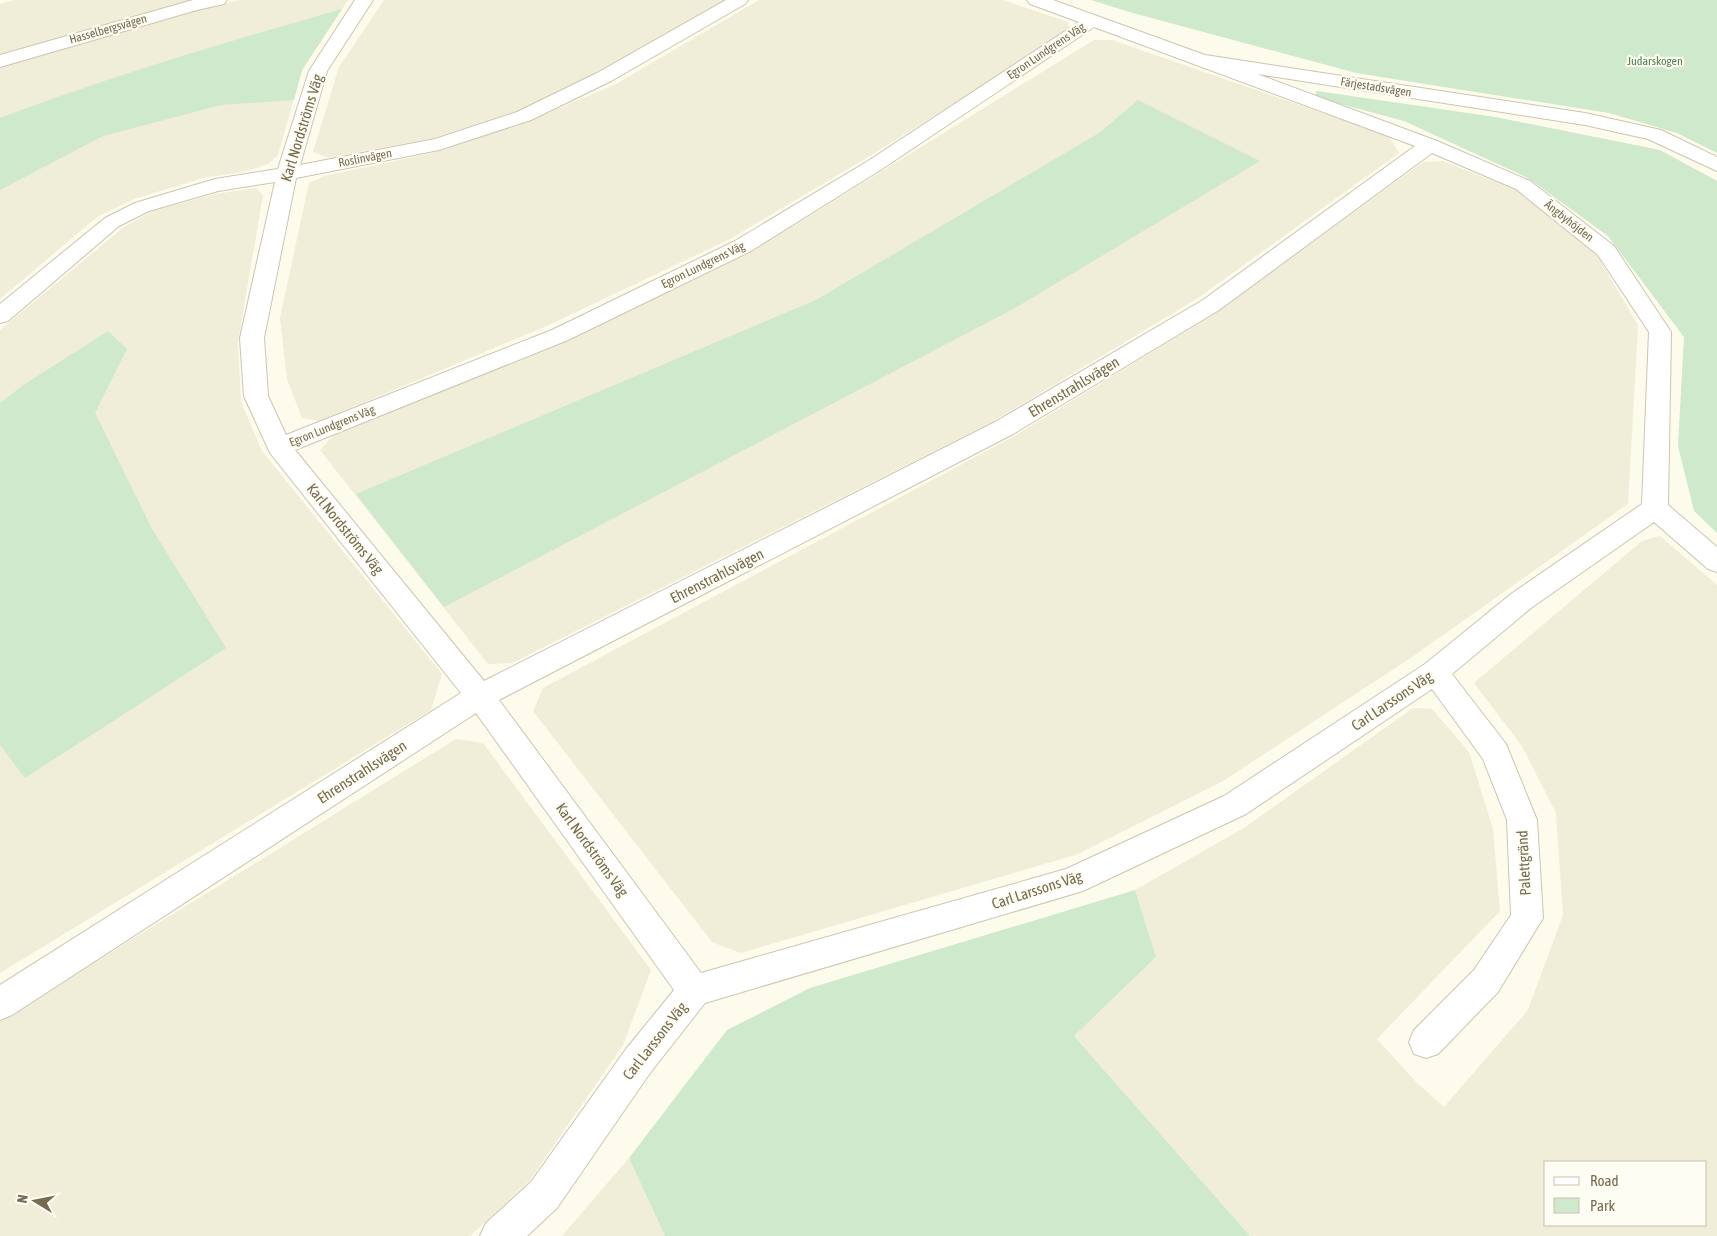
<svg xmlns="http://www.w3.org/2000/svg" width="1717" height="1236" viewBox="0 0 1717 1236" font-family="'Asap Condensed',sans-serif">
<rect width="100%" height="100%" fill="#fcfbec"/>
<g fill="#f0edd8" fill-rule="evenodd">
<polygon points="14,0 195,0 0,56 0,4"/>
<polygon points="240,0 348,0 302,70 278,155 268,164 243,172 203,178 134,199 97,217 0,299 0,67 16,61 197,9"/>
<polygon points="384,0 725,0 598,73 518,111 433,138 329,158 313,152 339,67"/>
<polygon points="759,0 1003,0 1068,22 1069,32 863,160 730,239 549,325 320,421 302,418 287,379 280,318 309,183 324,176 437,152 529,121 616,84"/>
<polygon points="1094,40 1112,40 1389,136 1399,153 1198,298 992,422 512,663 488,664 320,450 333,436 570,338 753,251"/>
<polygon points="1443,161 1521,192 1597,255 1638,325 1628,504 1415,655 1223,781 1078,854 741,953 712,942 533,711 543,688 1011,438 1214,314 1423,162"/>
<polygon points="256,188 263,195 238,342 241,402 262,451 442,674 431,710 0,973 0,330 124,227 153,211 215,194"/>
<path d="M1660,536L1717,585V1236H1250L1074,1036L1156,957L1135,890L1244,828L1413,708L1432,709L1469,752L1493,829L1500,911L1377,1039L1417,1083L1444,1107L1528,1010L1563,915L1556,813L1522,746L1474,683L1642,541ZM1546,1162H1706V1225H1546Z"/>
<polygon points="456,739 483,743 651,970 623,1045 530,1180 470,1236 0,1236 0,1021"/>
<polygon points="629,1158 665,1236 562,1236"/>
</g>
<g fill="#cee9cb">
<polygon points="1091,0 1717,0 1717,153 1677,133 1609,113 1356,73 1133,13"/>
<path d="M342,9L302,70L294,100L221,105L103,136L0,190V118C112,76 226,42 342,9Z"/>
<polygon points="1317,91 1495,117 1660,150 1717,181 1717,533 1694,511 1678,446 1684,337 1608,236 1528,178 1404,121 1314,97"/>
<polygon points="1138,100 1260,161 1015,308 444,607 356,494 816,300 1099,133"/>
<polygon points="108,331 127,349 95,413 152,529 226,648 25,778 0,745 0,403 25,384"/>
<polygon points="1135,890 1156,957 1074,1036 1250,1236 665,1236 629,1158 727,1030 810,988"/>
</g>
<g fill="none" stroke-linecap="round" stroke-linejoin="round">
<defs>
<g id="minor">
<polygon points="193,0 227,0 224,4 197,10 0,67 0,55"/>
<path d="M355,0H373L327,71L300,165L435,139L517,112L597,73L726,0H748L745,4L611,81L531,120L439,150L296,178L264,338L268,396L286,435L552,330L735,241L868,161L1079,22L1030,4L1027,0H1053L1205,55L1585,113L1661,130L1717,157V171L1648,139L1585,125L1257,74L1437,141L1530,181L1614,246L1671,332L1668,505L1717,547V572L1708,569L1654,522L1531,608L1452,674L1506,744L1537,820L1543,918L1498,992L1438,1054L1426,1058L1414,1054L1409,1042L1414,1030L1474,970L1511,915L1507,820L1483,759L1432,689L1246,814L1083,891L705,1003L650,1073L557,1208L527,1236H480L486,1223L531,1182L626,1049L674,990L476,713L12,1015L0,1020V985L461,693L270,453L244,396L240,338L275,182L218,191L149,211L119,226L8,321L0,323V304L105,218L135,203L215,179L278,169L309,71ZM1094,27L1415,146L1203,300L995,422L484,681L295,450L568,340L751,251L882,169ZM1432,153L1516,189L1598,255L1649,332L1642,504L1511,594L1425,664L1224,796L1066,869L701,973L499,700L1013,434L1219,310Z"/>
</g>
</defs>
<use href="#minor" stroke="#ccc5af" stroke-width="2"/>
<use href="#minor" fill="#fff" fill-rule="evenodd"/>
</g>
<g text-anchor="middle" stroke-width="4.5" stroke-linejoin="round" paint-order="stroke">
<g font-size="12" fill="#766a50" stroke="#fefdf3">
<text transform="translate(108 29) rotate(-16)" y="4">Hasselbergsvägen</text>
<text transform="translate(1046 51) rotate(-34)" y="4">Egron Lundgrens Väg</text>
<text transform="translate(1376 87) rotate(9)" y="4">Färjestadsvägen</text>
<text transform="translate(365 158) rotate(-11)" y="4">Roslinvägen</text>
<text transform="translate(1569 221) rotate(38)" y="4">Ängbyhöjden</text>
<text transform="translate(703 265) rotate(-26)" y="4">Egron Lundgrens Väg</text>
<text transform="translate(332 426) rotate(-22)" y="4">Egron Lundgrens Väg</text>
</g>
<g font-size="12" fill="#4c814d" stroke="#fefdf3">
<text x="1655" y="65">Judarskogen</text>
</g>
<g font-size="15" fill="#766a50" stroke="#fefdf3">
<text transform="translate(302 128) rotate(-73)" y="5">Karl Nordströms Väg</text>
<text transform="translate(1074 387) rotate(-31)" y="5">Ehrenstrahlsvägen</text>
<text transform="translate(345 529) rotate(51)" y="5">Karl Nordströms Väg</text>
<text transform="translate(717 576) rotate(-27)" y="5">Ehrenstrahlsvägen</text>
<text transform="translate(1392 701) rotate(-34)" y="5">Carl Larssons Väg</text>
<text transform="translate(362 772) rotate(-33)" y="5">Ehrenstrahlsvägen</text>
<text transform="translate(592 850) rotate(54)" y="5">Karl Nordströms Väg</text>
<text transform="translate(1524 863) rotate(-93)" y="5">Palettgränd</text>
<text transform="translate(1037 890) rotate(-18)" y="5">Carl Larssons Väg</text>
<text transform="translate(655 1041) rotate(-52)" y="5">Carl Larssons Väg</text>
</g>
</g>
<rect x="1544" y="1161" width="162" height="65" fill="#fefdf3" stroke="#c8c2b2"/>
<rect x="1554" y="1177" width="25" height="8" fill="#ffffff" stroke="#c8c2b2"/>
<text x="1590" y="1186" font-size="15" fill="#766a50">Road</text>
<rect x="1554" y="1198" width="25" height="15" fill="#cee9cb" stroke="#c8c2b2"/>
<text x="1590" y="1211" font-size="15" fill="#766a50">Park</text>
<g transform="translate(35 1201) rotate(280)" stroke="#fefdf3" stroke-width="4" paint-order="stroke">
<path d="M0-4L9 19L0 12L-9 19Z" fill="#766a50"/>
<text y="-8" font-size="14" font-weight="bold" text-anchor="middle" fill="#766a50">N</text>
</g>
</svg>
